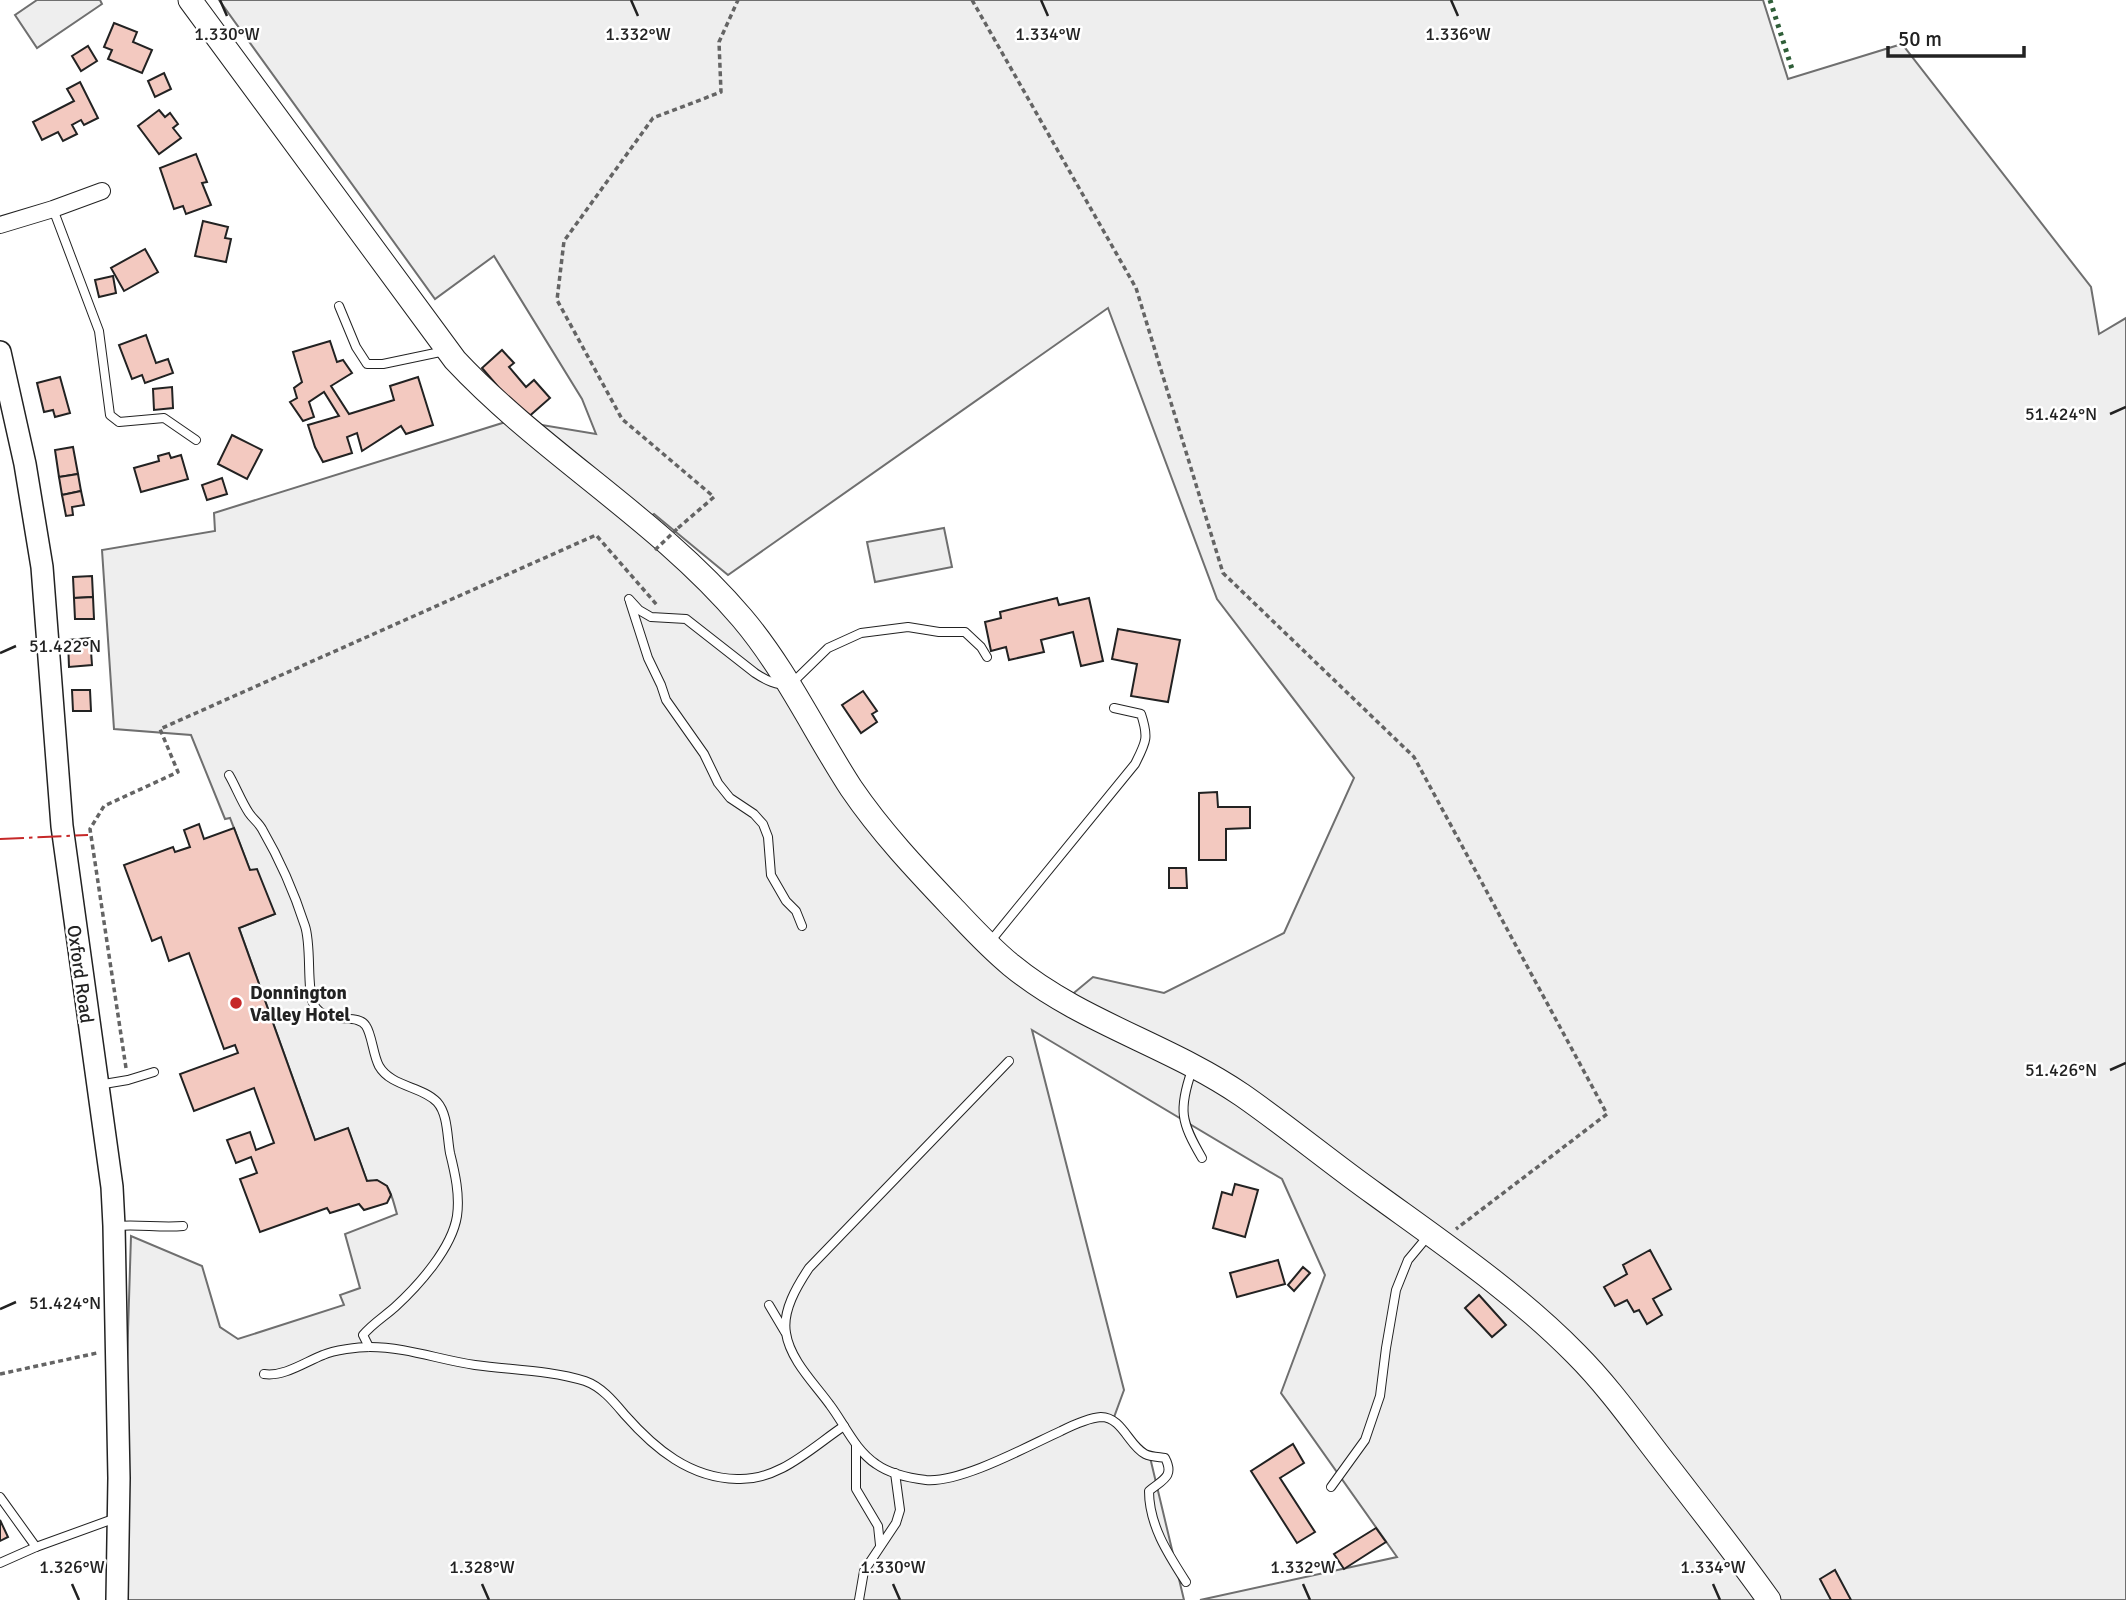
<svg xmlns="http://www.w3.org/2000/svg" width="2126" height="1600" viewBox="0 0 2126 1600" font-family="Signika,sans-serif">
<rect width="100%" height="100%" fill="#fff"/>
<g fill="#eee" stroke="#6f6f6f" stroke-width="2" fill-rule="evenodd">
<polygon points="37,0 100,0 102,4 37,48 15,15"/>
<path d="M219,0H1763L1788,79L1902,44L2091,287L2099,334L2126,318V1600H1200L1397,1557L1281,1393L1325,1275L1282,1179L1032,1030L1124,1390L1113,1420L1149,1453L1184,1600H126V1395L131,1236L202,1266L220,1327L238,1339L344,1305L340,1295L360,1288L345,1234L397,1214C391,1195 391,1179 367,1181L348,1129L315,1140L239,928L275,914L250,870L230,818L225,819L191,735L114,729L102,550L215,531L214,513L512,420L596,434L582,399L494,256L435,299ZM1108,308L1217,599L1354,778L1284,933L1164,993L1093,977L1063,1002L890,840L715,589L636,525L654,514L728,575Z"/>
<polygon points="944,528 952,567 875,582 867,542"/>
</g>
<g fill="#f3c9c0" stroke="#222" stroke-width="2">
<polygon points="114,23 137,32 133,42 152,50 142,73 108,59 112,50 104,47"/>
<polygon points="88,46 97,61 81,71 72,56"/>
<polygon points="164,73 171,89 155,97 148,81"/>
<polygon points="80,82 98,118 84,125 81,120 72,125 77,134 63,141 58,132 42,140 33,122 74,101 67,89"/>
<polygon points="159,110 165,117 170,113 178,124 173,128 181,138 159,154 138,126"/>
<polygon points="196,154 207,182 202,183 211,205 186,214 183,206 174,209 160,168"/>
<polygon points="203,221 228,227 225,238 231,239 226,262 195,256"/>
<polygon points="145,249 158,272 124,291 111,268"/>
<polygon points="113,276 116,293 99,297 95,280"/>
<polygon points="146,335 156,363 168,359 173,373 145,383 142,375 132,379 119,345"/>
<polygon points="330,341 337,362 343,360 352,373 331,386 349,414 394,400 390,386 418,377 433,425 406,434 401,426 362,451 357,433 347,437 352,453 323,462 315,447 308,425 339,416 324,392 309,402 314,417 303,421 290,402 297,398 294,388 302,382 293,352"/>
<polygon points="502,350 514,363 509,367 526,387 534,380 550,398 526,419 482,368"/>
<polygon points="60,377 70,413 55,417 53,410 44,412 37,383"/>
<polygon points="172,387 173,408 154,410 153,389"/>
<polygon points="232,435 262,450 247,479 218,464"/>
<polygon points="73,447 78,474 59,477 55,450"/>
<polygon points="169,453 171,458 181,455 188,479 141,492 134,468 159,461 158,456"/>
<polygon points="78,474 81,491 62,495 59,477"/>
<polygon points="222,478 227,494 207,500 202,485"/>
<polygon points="81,491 84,505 72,507 73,515 66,516 62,495"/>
<polygon points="92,576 93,597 74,598 73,577"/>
<polygon points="93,597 94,619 75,619 74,598"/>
<polygon points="1057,598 1059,605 1089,598 1103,661 1081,666 1073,632 1041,640 1044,652 1009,660 1006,647 991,651 985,622 1001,618 1000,612"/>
<polygon points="1118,629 1180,640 1168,702 1131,696 1137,664 1112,659"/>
<polygon points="90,638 92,665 69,667 68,640"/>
<polygon points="72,690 90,690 91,711 73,711"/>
<polygon points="863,691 877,711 872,714 877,722 861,733 842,705"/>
<polygon points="1217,792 1218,807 1250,807 1250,828 1226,829 1226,860 1199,860 1199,793"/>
<polygon points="199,824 204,839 234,828 250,870 257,869 275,914 239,928 315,1140 348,1128 367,1181 377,1180 387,1186 391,1195 387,1203 364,1210 359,1204 330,1213 327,1208 260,1232 240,1179 257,1173 251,1157 236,1163 227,1140 250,1132 256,1150 274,1143 254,1088 194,1111 180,1074 238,1053 235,1045 224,1049 189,953 169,961 161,937 152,941 124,865 173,847 175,852 190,847 184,830"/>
<polygon points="1169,868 1186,868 1187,888 1169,888"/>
<polygon points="1235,1184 1258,1190 1245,1237 1213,1228 1222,1192 1232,1195"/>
<polygon points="1650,1250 1671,1289 1653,1299 1662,1315 1647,1324 1639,1310 1634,1312 1627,1300 1615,1306 1604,1287 1627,1274 1623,1265"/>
<polygon points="1278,1260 1285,1284 1237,1297 1230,1273"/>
<polygon points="1303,1267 1310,1273 1294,1291 1288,1285"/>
<polygon points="1479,1295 1506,1325 1492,1337 1465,1308"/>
<polygon points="1293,1444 1304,1463 1280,1478 1315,1532 1297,1543 1251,1471"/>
<polygon points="0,1520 8,1537 0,1541"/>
<polygon points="1376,1528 1386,1542 1344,1569 1334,1554"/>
<polygon points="1835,1570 1851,1600 1831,1600 1820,1579"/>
</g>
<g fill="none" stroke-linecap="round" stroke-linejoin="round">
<defs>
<g id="service">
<polyline points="53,209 99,331 110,415 119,422 164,418 196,440"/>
<polyline points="339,306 356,347 367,364 383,364 445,351"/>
<path d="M629,599L639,610L651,617L686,619L755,673C767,681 776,685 790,685L828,648L861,633L908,627L939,632H965L981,647L987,657"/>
<polyline points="630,602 648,658 661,685 666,700 704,754 718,783 730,798 754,814 763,824 768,837 771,875 786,901 796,911 802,926"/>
<path d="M229,775C236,787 241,801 249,813C253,819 259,823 262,829C280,860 294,892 305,926C312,947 306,990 314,1005C326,1026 358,1012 366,1026C372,1035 373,1055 379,1066C391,1087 422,1086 437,1102C448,1114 447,1137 450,1153C455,1173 460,1195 457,1216C452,1248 419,1285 395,1307C385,1316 372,1324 363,1335L369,1347"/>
<path d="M989,943L1135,764C1146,742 1149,738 1141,714L1114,708"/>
<path d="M1009,1061L809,1268C797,1286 782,1311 786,1333C790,1360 815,1384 830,1405C845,1425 855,1450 876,1464C890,1474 909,1478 926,1480C961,1483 1028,1446 1061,1431C1073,1425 1088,1418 1101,1417C1122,1417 1129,1446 1145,1454C1151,1457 1159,1457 1165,1458C1175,1477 1162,1480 1149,1491C1149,1525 1168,1554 1186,1582"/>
<path d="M1192,1070C1178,1110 1181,1122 1202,1158"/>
<polyline points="98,1085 128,1080 154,1072"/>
<path d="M116,1226C139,1224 160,1228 183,1226"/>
<polyline points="769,1305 785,1332"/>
<path d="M264,1374C284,1377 305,1362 323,1355C334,1350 358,1347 370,1347C406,1347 440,1360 475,1365C511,1370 550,1370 585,1381C602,1387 614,1402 625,1415C655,1449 690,1478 737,1479C779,1481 811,1448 844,1426"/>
<polyline points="856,1445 856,1489 878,1526 880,1545"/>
<polyline points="1331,1487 1365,1440 1380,1396 1386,1348 1396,1290 1408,1260 1428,1236"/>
<polyline points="0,1497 36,1547"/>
<polyline points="0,1563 36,1547 116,1518"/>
<polyline points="859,1600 864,1571 896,1523 900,1510 895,1473"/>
</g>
<polyline id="minor" points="0,225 53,209 102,191"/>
<polyline id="tertiary" points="0,352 25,464 42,567 62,826 112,1187 114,1226 119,1478 117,1600"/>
<path id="secondary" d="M190,0L455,360C543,454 658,519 742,618C786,670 814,731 851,788C881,832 916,869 952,907C971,927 989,947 1011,965C1080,1022 1169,1045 1242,1095C1288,1127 1330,1162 1375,1194C1444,1244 1516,1293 1576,1354C1611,1389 1639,1430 1669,1468C1703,1512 1737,1555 1769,1600"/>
</defs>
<use href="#service" stroke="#222" stroke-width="10"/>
<use href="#minor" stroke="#222" stroke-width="18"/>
<use href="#tertiary" stroke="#222" stroke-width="24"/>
<use href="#secondary" stroke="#222" stroke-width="25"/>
<g stroke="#646464" stroke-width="3.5" stroke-dasharray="5 3.5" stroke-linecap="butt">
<polyline points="972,0 1136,288 1223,573 1414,757 1607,1114 1456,1229"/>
<polyline points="678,528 714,497 622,419 557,300 564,241 653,118 721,92 719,42 738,0"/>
<polyline points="126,1068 90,829 104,806 178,772 160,729 596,535 657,605"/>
<polyline points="0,1374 97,1353"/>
</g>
<use href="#service" stroke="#fff" stroke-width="8"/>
<use href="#minor" stroke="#fff" stroke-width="16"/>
<use href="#tertiary" stroke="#fff" stroke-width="21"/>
<use href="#secondary" stroke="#fff" stroke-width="23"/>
<polyline stroke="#646464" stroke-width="3.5" stroke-dasharray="5 3.5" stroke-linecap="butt" points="655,550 678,528"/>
<polyline stroke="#2f5e38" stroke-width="5" stroke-dasharray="3.5 5" stroke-linecap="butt" points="1770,0 1792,69"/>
<polyline stroke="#c62828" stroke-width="2" stroke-dasharray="24 5 3.5 5" stroke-linecap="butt" points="0,839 88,835"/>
</g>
<path fill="none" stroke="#222" stroke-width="2.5" d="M220,0L227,16M631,0L638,16M1041,0L1048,16M1451,0L1458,16M2110,414L2126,407M0,653L16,646M2110,1070L2126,1063M0,1309L16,1302M72,1584L79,1600M482,1584L489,1600M893,1584L900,1600M1303,1584L1310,1600M1713,1584L1720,1600"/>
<circle fill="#c62828" stroke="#fff" stroke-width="2.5" cx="236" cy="1003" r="7"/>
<g text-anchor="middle" stroke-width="5" stroke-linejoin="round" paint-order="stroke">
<g font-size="19" fill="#222" stroke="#fff">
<text transform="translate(81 974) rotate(82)" y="7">Oxford Road</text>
</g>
<g font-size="19" font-weight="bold" fill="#222" stroke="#fff" text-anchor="start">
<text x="250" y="999">Donnington<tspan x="250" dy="22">Valley Hotel</tspan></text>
</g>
</g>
<g font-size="18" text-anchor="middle" fill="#222" stroke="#fff" stroke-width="5" stroke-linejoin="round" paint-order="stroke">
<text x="227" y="40">1.330°W</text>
<text x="638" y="40">1.332°W</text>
<text x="1048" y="40">1.334°W</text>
<text x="1458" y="40">1.336°W</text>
<text x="2061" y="420">51.424°N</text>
<text x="65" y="652">51.422°N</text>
<text x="2061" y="1076">51.426°N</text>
<text x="65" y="1309">51.424°N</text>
<text x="72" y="1573">1.326°W</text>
<text x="482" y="1573">1.328°W</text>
<text x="893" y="1573">1.330°W</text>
<text x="1303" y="1573">1.332°W</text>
<text x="1713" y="1573">1.334°W</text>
</g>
<path d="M1888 46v10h136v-10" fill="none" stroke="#222222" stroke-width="3.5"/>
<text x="1898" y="46" font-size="21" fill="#222222" stroke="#ffffff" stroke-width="5" paint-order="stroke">50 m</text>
</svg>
